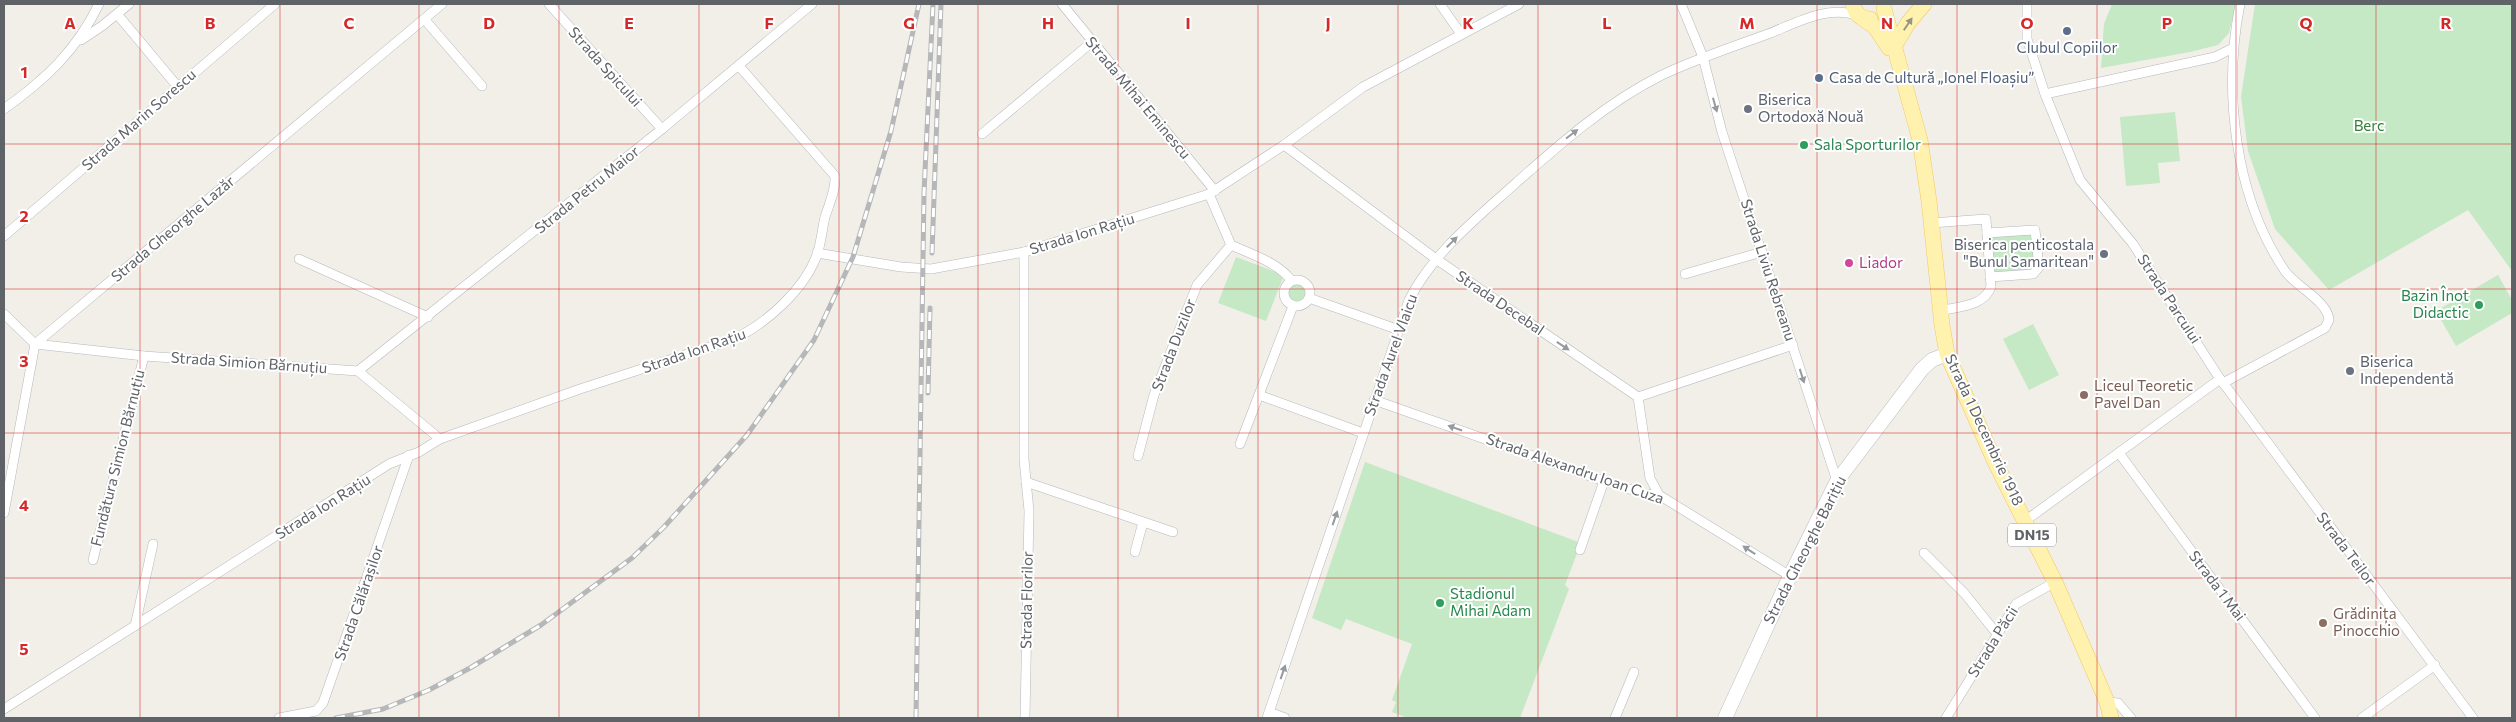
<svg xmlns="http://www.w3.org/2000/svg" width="2516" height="722" viewBox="0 0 2516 722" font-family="Commissioner,sans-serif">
<rect width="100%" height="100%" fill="#f1efe8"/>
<g fill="#c5e8c5">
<polygon points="2112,4 2236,4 2229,33 2218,45 2190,52 2101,68 2104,24"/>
<polygon points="2255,4 2512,4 2512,271 2468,210 2329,290 2275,229 2248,151 2241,97"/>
<polygon points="2175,112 2180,161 2158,163 2160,183 2126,186 2120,117"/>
<polygon points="2032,233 2035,271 1994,273 1991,236"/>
<polygon points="1236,257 1284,275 1266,321 1218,303"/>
<polygon points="2498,275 2512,300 2512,313 2456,346 2436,311"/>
<circle cx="1297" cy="294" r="10"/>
<polygon points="2033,324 2059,375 2029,390 2003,339"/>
<polygon points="1365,462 1581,543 1565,585 1569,589 1520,718 1408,718 1392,712 1396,702 1392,700 1412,644 1346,619 1341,630 1312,618"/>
</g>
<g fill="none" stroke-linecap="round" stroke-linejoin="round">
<defs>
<g id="street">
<polyline points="549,4 662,129"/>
<polyline points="1062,4 1215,191"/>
<polyline points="1440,4 1461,34"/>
<polyline points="1681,4 1703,57 1722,132 1837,481"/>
<polyline points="117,14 178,87"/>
<polyline points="425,20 482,86"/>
<polyline points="81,40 102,26 129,4"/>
<polyline points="2045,94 2215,57 2233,48"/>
<path d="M4,109C46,79 76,51 99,4"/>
<polyline points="982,134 1092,42"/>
<polyline points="1284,145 1436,259 1638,397 1650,478 1659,495"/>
<path d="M1209,194L1231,245C1253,255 1277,262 1292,281"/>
<path d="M1931,223L1986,219L1991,287C1983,307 1959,306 1940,311"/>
<polyline points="1987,233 2035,230 2039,267 2033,274 1990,277"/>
<polyline points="4,236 275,4"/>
<polyline points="1024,252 1024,459 1029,511 1025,718"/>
<polyline points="817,253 901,267 931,269 1024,252 1209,194 1284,145 1363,87 1519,4"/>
<polyline points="299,259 428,317"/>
<polyline points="1685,274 1762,252"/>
<circle cx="1297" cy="293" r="13"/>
<polyline points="1309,298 1399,330"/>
<polyline points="4,314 35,344 144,356 358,371 440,439"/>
<polyline points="358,371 662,129 812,4"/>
<polyline points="2221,380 2473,718"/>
<path d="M2223,383L2325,328L2329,320C2328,301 2295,286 2285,271C2234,196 2223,90 2240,4"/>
<polyline points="1259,395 1363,433"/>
<polyline points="1638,397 1793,345"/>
<polyline points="1374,400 1604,481 1645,494 1659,495 1790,576"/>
<polyline points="1240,444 1293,306"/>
<polyline points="2119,453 2315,718"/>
<polyline points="1138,456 1154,395 1197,285 1231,245"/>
<polyline points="1026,482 1173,532"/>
<polyline points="4,513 35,344 442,4"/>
<polyline points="2025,521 2220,379 2133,244 2080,180 2045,94 2027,39 2027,4"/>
<polyline points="1580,550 1604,481"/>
<polyline points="1135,552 1143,522"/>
<polyline points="1924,553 1965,594 1997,634"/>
<polyline points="93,560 144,356"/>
<polyline points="135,626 153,544"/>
<polyline points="2107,702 2118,703 2131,718"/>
<path d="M4,709L389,464L419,452L440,439L580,389L734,339C767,323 804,290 817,255C821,243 822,230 825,217C829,204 836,190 835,176L739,66"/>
<polyline points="1269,712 1285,718"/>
<polyline points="279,718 316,711 323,703 409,455"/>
<path d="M1267,718L1409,300C1430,259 1465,228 1499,198C1550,153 1600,106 1662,75C1696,59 1732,47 1768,34C1796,23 1829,4 1858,16"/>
<polyline points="1615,718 1634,672"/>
<polyline points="1946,718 2016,604 2055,582"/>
<polyline points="2362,718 2435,665"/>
</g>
<polyline id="secondary" points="1725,718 1790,576 1837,481 1922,369 1932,360 1947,354"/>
<g id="primary">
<path d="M1853,4C1855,13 1860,19 1870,19"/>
<polyline points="1884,9 1920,140 1929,201 1942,325 1947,354 1996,464 2055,582 2107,702 2111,718"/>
<polyline points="1862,18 1875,27 1889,48"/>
<polyline points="1895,45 1908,23 1924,4"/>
</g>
</defs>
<use href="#street" stroke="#b5b8bc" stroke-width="10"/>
<use href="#secondary" stroke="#b6babf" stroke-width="15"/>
<use href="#primary" stroke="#f2c960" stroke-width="16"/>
<use href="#street" stroke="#fff" stroke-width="9"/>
<use href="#secondary" stroke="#fff" stroke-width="14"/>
<use href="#primary" stroke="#fff2af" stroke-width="15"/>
<defs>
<g id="rail">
<polyline points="932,253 941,4"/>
<polyline points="928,393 930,308"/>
<polyline points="336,718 383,709 429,690 470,668 541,625 632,558 664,527 747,435 814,340 853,257 891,131 919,4"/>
<polyline points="916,718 924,193 933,4"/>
</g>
</defs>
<use href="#rail" stroke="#b6b7b8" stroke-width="5"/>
<use href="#rail" stroke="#fff" stroke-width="3" stroke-dasharray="9" stroke-linecap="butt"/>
</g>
<defs><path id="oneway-solid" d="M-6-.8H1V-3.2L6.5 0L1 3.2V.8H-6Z" transform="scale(1.25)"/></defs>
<use fill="#979581" href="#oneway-solid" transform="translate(1908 24) rotate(-56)"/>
<g fill="#979a9d">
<use href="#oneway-solid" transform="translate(1715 105) rotate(74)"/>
<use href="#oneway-solid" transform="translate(1572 134) rotate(-37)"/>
<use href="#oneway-solid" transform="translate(1452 242) rotate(-45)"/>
<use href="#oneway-solid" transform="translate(1563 346) rotate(34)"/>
<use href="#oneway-solid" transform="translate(1802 376) rotate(72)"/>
<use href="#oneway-solid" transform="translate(1455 428) rotate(-161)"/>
<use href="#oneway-solid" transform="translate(1335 518) rotate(-71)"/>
<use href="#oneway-solid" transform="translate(1749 550) rotate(-147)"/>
<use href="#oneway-solid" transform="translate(1283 672) rotate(-71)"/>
</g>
<path fill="none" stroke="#d62828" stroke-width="1" stroke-opacity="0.55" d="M140,4V718M280,4V718M419,4V718M559,4V718M699,4V718M839,4V718M978,4V718M1118,4V718M1258,4V718M1398,4V718M1538,4V718M1677,4V718M1817,4V718M1957,4V718M2097,4V718M2236,4V718M2376,4V718M4,144H2512M4,289H2512M4,433H2512M4,578H2512"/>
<g fill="#5c6f8a" stroke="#fff" stroke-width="2">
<circle cx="2067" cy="31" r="5"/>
<circle cx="1819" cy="78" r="5"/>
</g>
<g fill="#6b7280" stroke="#fff" stroke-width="2">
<circle cx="1748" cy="109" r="5"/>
<circle cx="2104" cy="254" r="5"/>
<circle cx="2350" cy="371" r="5"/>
</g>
<g fill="#2e9e5b" stroke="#fff" stroke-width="2">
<circle cx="1804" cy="145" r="5"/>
<circle cx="2479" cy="305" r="5"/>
<circle cx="1440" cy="603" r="5"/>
</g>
<circle fill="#d1479c" stroke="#fff" stroke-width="2" cx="1849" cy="263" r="5"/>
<g fill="#8d6e63" stroke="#fff" stroke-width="2">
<circle cx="2084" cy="395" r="5"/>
<circle cx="2323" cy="623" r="5"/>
</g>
<g text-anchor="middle" stroke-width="4" stroke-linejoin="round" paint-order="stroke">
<rect fill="#fff" stroke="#8f9295" stroke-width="1" x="2008" y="523.5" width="48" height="23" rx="4"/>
<g font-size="14" font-weight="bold" fill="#5f6368">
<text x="2032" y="540">DN15</text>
</g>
<g font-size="15" fill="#4e5e75" stroke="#fff">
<text x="2067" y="53">Clubul Copiilor</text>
<text x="1829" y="83" text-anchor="start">Casa de Cultură „Ionel Floașiu”</text>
</g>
<g font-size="15" fill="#5f6368" stroke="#fff">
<text transform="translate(605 67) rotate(48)" y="5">Strada Spicului</text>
<text transform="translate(1138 98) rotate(50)" y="5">Strada Mihai Eminescu</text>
<text transform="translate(139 120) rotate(-41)" y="5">Strada Marin Sorescu</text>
<text transform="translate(587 190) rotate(-39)" y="5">Strada Petru Maior</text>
<text transform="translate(173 229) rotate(-40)" y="5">Strada Gheorghe Lazăr</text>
<text transform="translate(1082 234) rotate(-17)" y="5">Strada Ion Rațiu</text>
<text transform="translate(1768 270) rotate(72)" y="5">Strada Liviu Rebreanu</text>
<text transform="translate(2169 299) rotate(57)" y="5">Strada Parcului</text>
<text transform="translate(1500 303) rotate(34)" y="5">Strada Decebal</text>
<text transform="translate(1174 345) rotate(-69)" y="5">Strada Duzilor</text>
<text transform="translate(694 351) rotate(-19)" y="5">Strada Ion Rațiu</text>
<text transform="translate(1391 355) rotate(-70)" y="5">Strada Aurel Vlaicu</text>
<text transform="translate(249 363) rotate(4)" y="5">Strada Simion Bărnuțiu</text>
<text transform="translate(1984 430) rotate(65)" y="5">Strada 1 Decembrie 1918</text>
<text transform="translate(118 458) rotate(-76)" y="5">Fundătura Simion Bărnuțiu</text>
<text transform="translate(1575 469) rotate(19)" y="5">Strada Alexandru Ioan Cuza</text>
<text transform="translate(323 507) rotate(-32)" y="5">Strada Ion Rațiu</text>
<text transform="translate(2346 549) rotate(53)" y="5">Strada Teilor</text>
<text transform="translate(1805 550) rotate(-63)" y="5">Strada Gheorghe Barițiu</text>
<text transform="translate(2217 586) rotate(53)" y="5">Strada 1 Mai</text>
<text transform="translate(1027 600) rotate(-89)" y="5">Strada Florilor</text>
<text transform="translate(359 603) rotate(-71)" y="5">Strada Călărașilor</text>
<text transform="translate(1993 642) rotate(-58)" y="5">Strada Păcii</text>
</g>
<g font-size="15" fill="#5b616d" stroke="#fff" text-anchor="start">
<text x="1758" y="105">Biserica<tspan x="1758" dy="17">Ortodoxă Nouă</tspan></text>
<text x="2094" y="250" text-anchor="end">Biserica penticostala<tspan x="2094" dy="17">"Bunul Samaritean"</tspan></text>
<text x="2360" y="367">Biserica<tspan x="2360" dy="17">Independentă</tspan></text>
</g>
<g font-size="15" fill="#348238" stroke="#fff">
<text x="2369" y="131">Berc</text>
</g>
<g font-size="15" fill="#27864d" stroke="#fff" text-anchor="start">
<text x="1814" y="150">Sala Sporturilor</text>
<text x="2469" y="301" text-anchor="end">Bazin Înot<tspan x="2469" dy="17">Didactic</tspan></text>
<text x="1450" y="599">Stadionul<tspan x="1450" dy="17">Mihai Adam</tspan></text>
</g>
<g font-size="15" fill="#b23c85" stroke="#fff" text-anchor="start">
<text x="1859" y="268">Liador</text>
</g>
<g font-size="15" fill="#785e54" stroke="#fff" text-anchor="start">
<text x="2094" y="391">Liceul Teoretic<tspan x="2094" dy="17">Pavel Dan</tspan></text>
<text x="2333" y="619">Grădinița<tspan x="2333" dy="17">Pinocchio</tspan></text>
</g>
</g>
<g font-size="16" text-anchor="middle" font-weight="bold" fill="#d62828" stroke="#fff" stroke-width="4" stroke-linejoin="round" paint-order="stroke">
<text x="70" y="29">A</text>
<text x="210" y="29">B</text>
<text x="349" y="29">C</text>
<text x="489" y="29">D</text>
<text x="629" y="29">E</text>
<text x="769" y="29">F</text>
<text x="909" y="29">G</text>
<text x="1048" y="29">H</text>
<text x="1188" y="29">I</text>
<text x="1328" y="29">J</text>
<text x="1468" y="29">K</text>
<text x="1607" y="29">L</text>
<text x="1747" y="29">M</text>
<text x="1887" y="29">N</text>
<text x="2027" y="29">O</text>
<text x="2167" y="29">P</text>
<text x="2306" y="29">Q</text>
<text x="2446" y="29">R</text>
<text x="24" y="78">1</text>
<text x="24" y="222">2</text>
<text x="24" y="367">3</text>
<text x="24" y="511">4</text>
<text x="24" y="655">5</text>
</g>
<rect width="2516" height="722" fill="none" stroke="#5f6368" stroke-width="10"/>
</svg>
